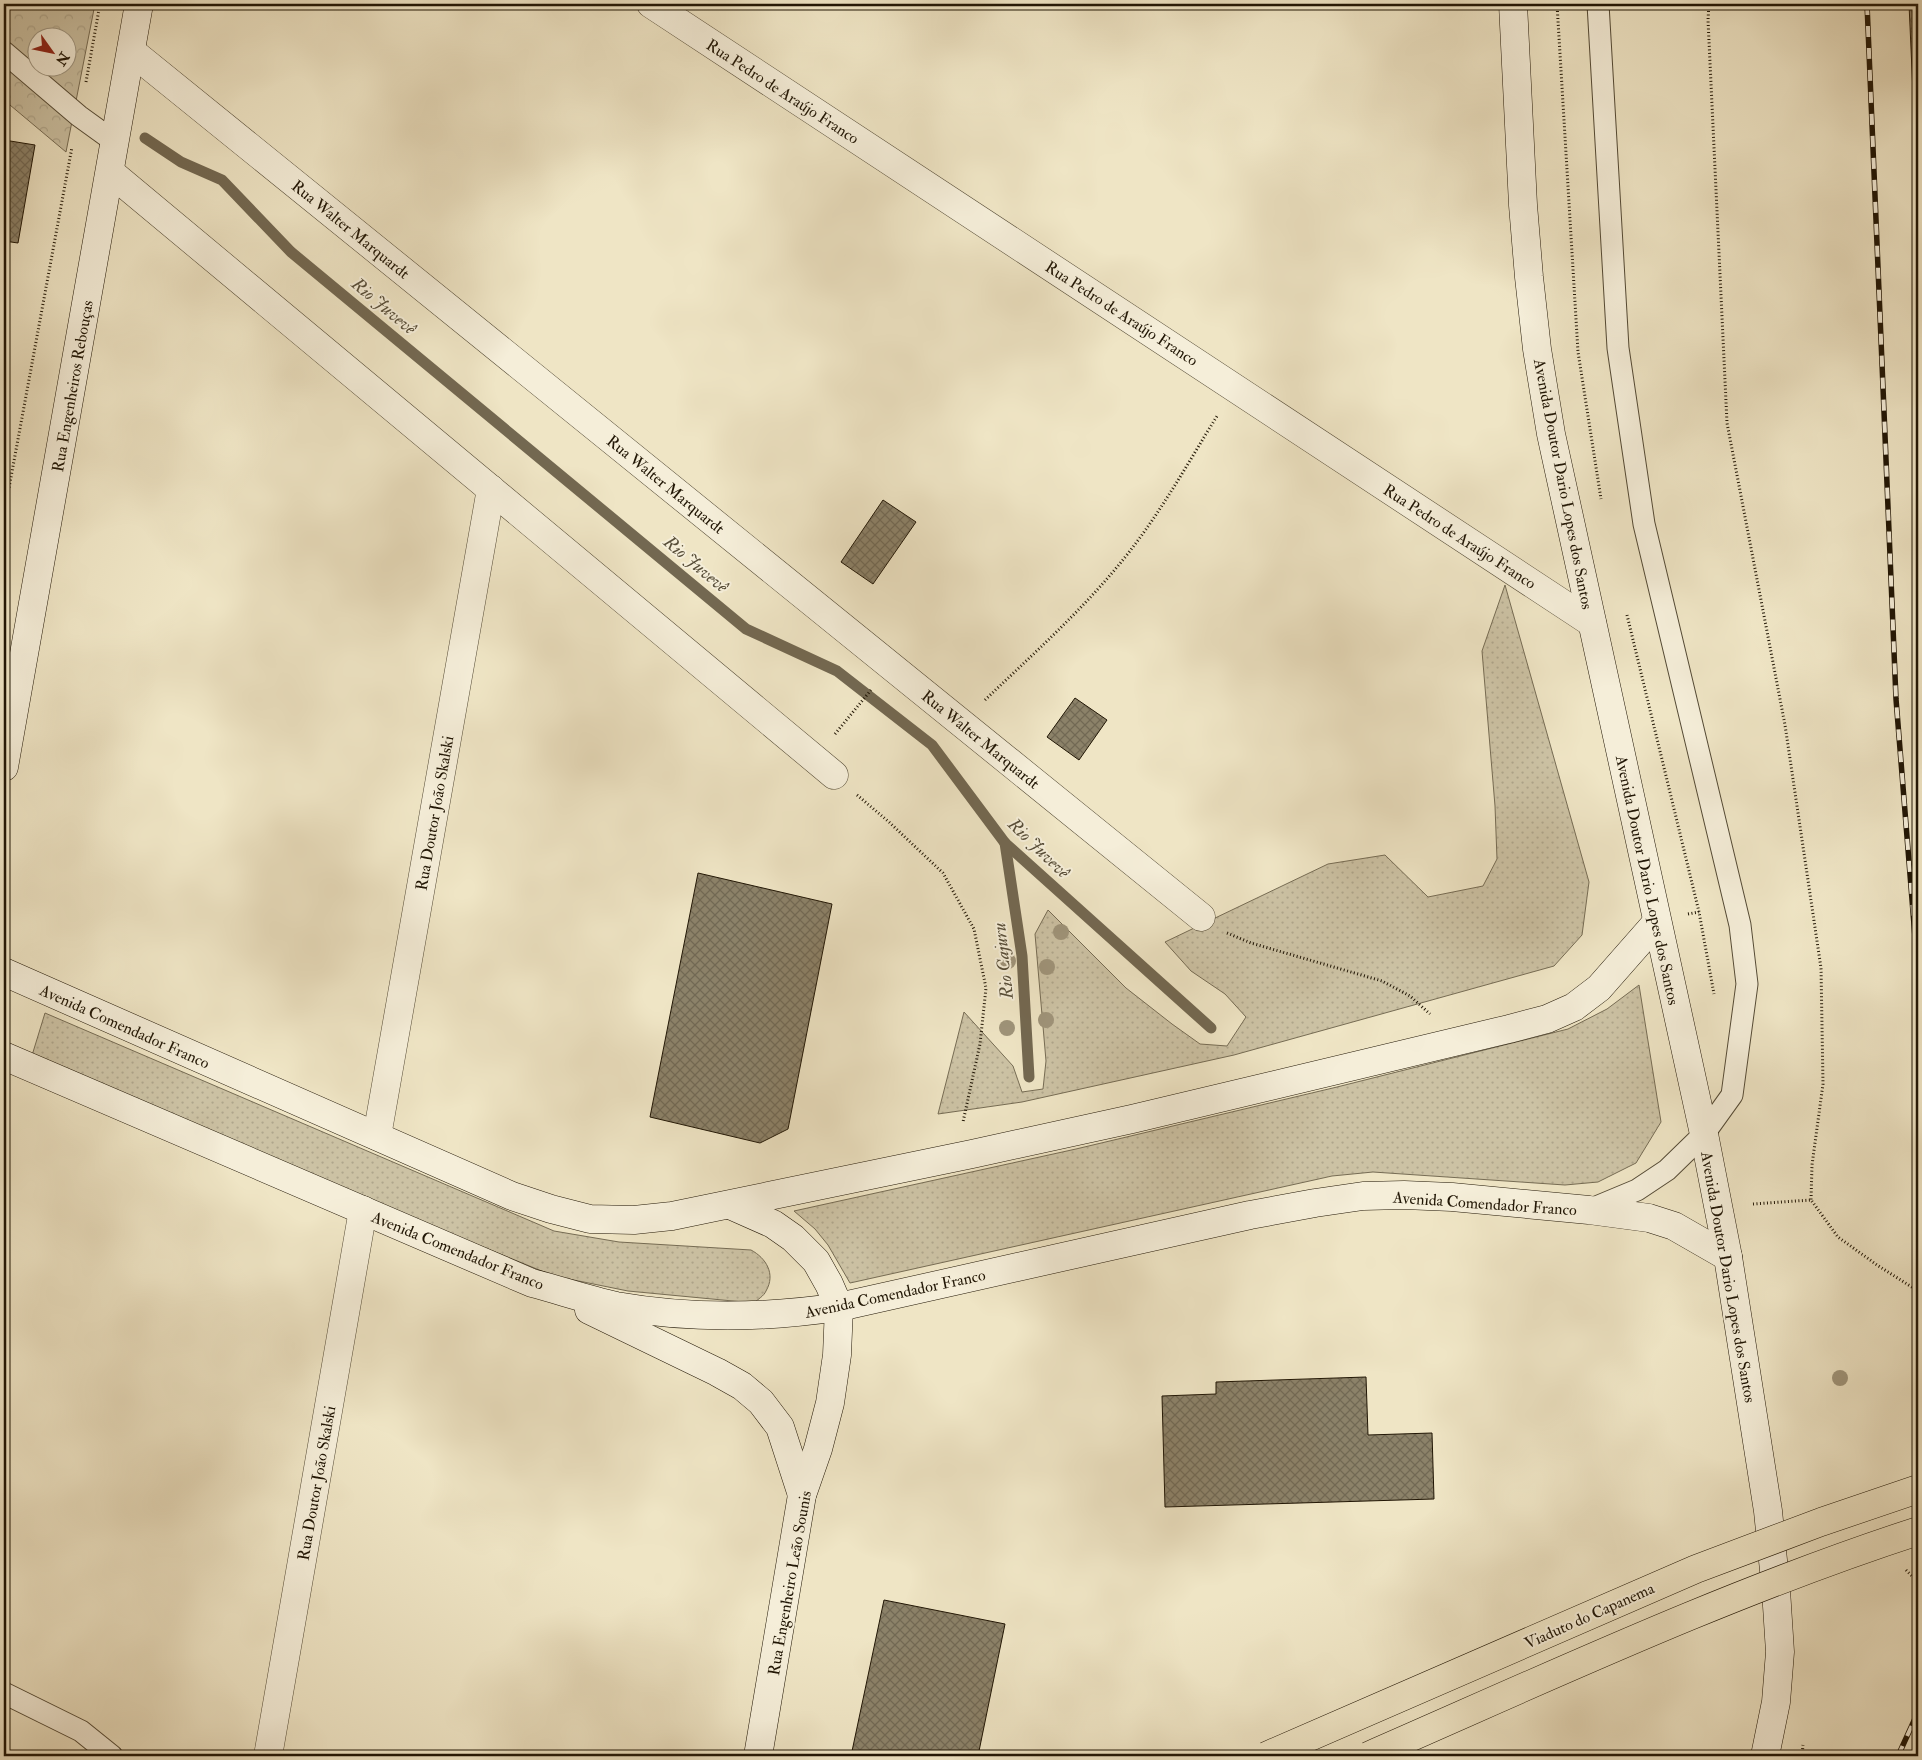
<svg xmlns="http://www.w3.org/2000/svg" width="1922" height="1760" viewBox="0 0 1922 1760" font-family="'IM FELL Double Pica',serif">
<defs>
<pattern id="grass-dots" width="8" height="8" patternUnits="userSpaceOnUse" patternTransform="scale(1.25)"><rect width="8" height="8" fill="#ccc2a4"/><path d="M2 2h.1M6 6h.1" fill="none" stroke="#afa68c" stroke-width="1.8" stroke-linecap="round"/></pattern>
<pattern id="forest-crowns" width="20" height="18" patternUnits="userSpaceOnUse" patternTransform="scale(1.25)"><rect width="20" height="18" fill="#ccc2a4"/><path d="M2 6a3 3 0 1 1 6 0M12 15a3 3 0 1 1 6 0" fill="none" stroke="#afa68c"/></pattern>
<pattern id="building-cross-hatch" width="8" height="8" patternUnits="userSpaceOnUse" patternTransform="scale(1.25)"><rect width="8" height="8" fill="#8c8269"/><path d="M0 0l8 8M0 8l8-8" fill="none" stroke="#726954"/></pattern>
</defs>
<rect width="100%" height="100%" fill="#efe5c5"/>
<filter id="stains"><feTurbulence type="fractalNoise" baseFrequency=".004" numOctaves="4"/><feColorMatrix values="0 0 0 0 .2 0 0 0 0 .09 0 0 0 0 .02 0 0 0 .5 -.17"/></filter>
<radialGradient id="worn" r=".72"><stop offset=".6" stop-color="#630" stop-opacity="0"/><stop offset="1" stop-color="#630" stop-opacity=".3"/></radialGradient>
<g fill="url(#grass-dots)" stroke="#766c54">
<polygon points="1505,585 1589,882 1582,935 1554,966 1234,1055 1022,1102 938,1114 964,1012 1013,1066 1022,1092 1043,1089 1046,1061 1035,934 1048,910 1126,988 1172,1024 1200,1044 1227,1046 1246,1017 1225,994 1191,971 1165,942 1328,864 1385,855 1428,897 1483,886 1497,859 1495,806 1482,651"/>
<polygon points="1639,985 1661,1122 1636,1163 1598,1182 1565,1185 1373,1172 1332,1176 850,1283 828,1245 815,1229 794,1211 1076,1149 1337,1087 1568,1029 1607,1009"/>
<path d="M45,1013L554,1231L619,1242L751,1250C766,1258 776,1274 766,1291C764,1296 758,1299 754,1303L628,1291L554,1276L30,1062Z"/>
</g>
<path fill="url(#forest-crowns)" stroke="#766c54" fill-rule="evenodd" d="M4,4H95L66,152L4,100ZM38,38H68V68H38Z"/>
<g fill="none" stroke-linecap="round" stroke-linejoin="round">
<g stroke="#736851" stroke-width="11">
<polyline points="145,138 181,162 222,180 291,252 746,629 837,671 932,745 1005,843 1211,1028"/>
<polyline points="1005,843 1022,956 1029,1077"/>
</g>
</g>
<g fill="url(#building-cross-hatch)" stroke="#211605">
<polygon points="1909,4 1918,4 1918,204"/>
<polygon points="4,140 35,145 18,243 4,241"/>
<polygon points="883,500 916,522 873,584 841,562"/>
<polygon points="1075,698 1107,720 1079,760 1047,737"/>
<polygon points="698,873 832,904 788,1129 760,1143 650,1117"/>
<polygon points="1366,1377 1368,1435 1432,1433 1434,1499 1165,1507 1162,1396 1216,1394 1216,1382"/>
<polygon points="884,1600 1005,1624 978,1756 851,1756"/>
</g>
<g fill="none" stroke-linecap="round" stroke-linejoin="round">
<defs>
<g id="lane">
<polyline points="4,52 79,116 115,142"/>
<polyline points="1589,1210 1637,1190 1667,1170 1704,1134 1732,1095 1747,984 1740,925 1644,524 1618,348 1598,4"/>
<polyline points="4,1693 81,1731 112,1756"/>
</g>
<g id="street">
<polyline points="651,4 1592,623"/>
<polyline points="131,51 1201,917"/>
<polyline points="110,172 834,775"/>
<polyline points="377,1136 491,489"/>
<polyline points="268,1756 363,1210"/>
</g>
<g id="secondary">
<polyline points="1513,4 1523,205 1529,277 1537,349 1551,434 1704,1134 1728,1257 1768,1511 1776,1590 1780,1652 1776,1702 1765,1756"/>
<polyline points="4,767 139,4"/>
<polyline points="4,972 512,1196 551,1209 590,1219 634,1220 672,1216 972,1154 1132,1119 1509,1029 1547,1019 1574,1007 1599,988 1657,922"/>
<path d="M4,1056L532,1283C559,1290 588,1300 616,1306C690,1319 765,1318 839,1307L1250,1215L1315,1203L1363,1196L1404,1195L1452,1197L1589,1210L1649,1218L1674,1226L1728,1257"/>
<polyline points="730,1205 773,1224 793,1238 816,1261 829,1284 839,1307 837,1355 830,1403 818,1449 802,1495 758,1756"/>
<polyline points="589,1310 717,1372 742,1386 761,1402 780,1427 802,1495"/>
</g>
</defs>
<use href="#lane" stroke="#544a35" stroke-width="23"/>
<use href="#street" stroke="#544a35" stroke-width="29"/>
<use href="#secondary" stroke="#211605" stroke-width="29"/>
<g stroke="#211605" stroke-width="3" stroke-dasharray="1 2.5" stroke-linecap="butt">
<polyline points="1557,4 1578,352 1601,499"/>
<polyline points="1709,4 1708,20 1727,423 1785,725 1821,968 1823,1084 1812,1165 1811,1200"/>
<polyline points="86,82 100,4"/>
<polyline points="4,515 72,147"/>
<polyline points="1627,615 1699,912 1714,994"/>
<path d="M985,700C1034,653 1084,609 1126,556C1161,512 1188,463 1217,416"/>
<polyline points="835,734 871,690"/>
<polyline points="857,795 889,822 943,873 974,929 986,988 980,1044 963,1122"/>
<polyline points="1688,914 1699,912"/>
<polyline points="1227,933 1251,943 1382,981 1410,996 1430,1014"/>
<polyline points="1753,1204 1811,1200 1838,1237 1877,1265 1918,1291"/>
<polyline points="1906,1570 1918,1582"/>
<polyline points="1802,1756 1803,1745"/>
</g>
<use href="#lane" stroke="#f5eed9" stroke-width="21"/>
<use href="#street" stroke="#f5eed9" stroke-width="28"/>
<use href="#secondary" stroke="#f5eed9" stroke-width="28"/>
<defs>
<g id="rail">
<polyline points="1867,4 1896,699 1915,937 1918,953"/>
<polyline points="1898,1756 1918,1712"/>
</g>
</defs>
<use href="#rail" stroke="#211605" stroke-width="5.5"/>
<use href="#rail" stroke="#f5eed9" stroke-width="4" stroke-dasharray="11" stroke-linecap="butt"/>
<defs>
<g id="primary-bridge">
<polyline points="1266,1756 1696,1569 1821,1522 1918,1489"/>
<path d="M1368,1756C1549,1677 1730,1592 1918,1531"/>
</g>
</defs>
<use href="#primary-bridge" stroke="#211605" stroke-width="29" stroke-linecap="butt"/>
<use href="#primary-bridge" stroke="#efe5c5" stroke-width="28"/>
</g>
<g fill="#9f947a">
<circle cx="1061" cy="932" r="8"/>
<circle cx="1008" cy="961" r="8"/>
<circle cx="1047" cy="967" r="8"/>
<circle cx="1046" cy="1020" r="8"/>
<circle cx="1007" cy="1028" r="8"/>
<circle cx="1840" cy="1378" r="8"/>
</g>
<g text-anchor="middle" stroke-width="4" stroke-linejoin="round" paint-order="stroke">
<g font-size="16" fill="#211605" stroke="#f5eed9">
<text transform="translate(783 91) rotate(33)" y="6">Rua Pedro de Araújo Franco</text>
<text transform="translate(351 229) rotate(39)" y="6">Rua Walter Marquardt</text>
<text transform="translate(1122 313) rotate(33)" y="6">Rua Pedro de Araújo Franco</text>
<text transform="translate(72 386) rotate(-80)" y="6">Rua Engenheiros Rebouças</text>
<text transform="translate(666 484) rotate(39)" y="6">Rua Walter Marquardt</text>
<text transform="translate(1564 484) rotate(79)" y="6">Avenida Doutor Dario Lopes dos Santos</text>
<text transform="translate(1460 536) rotate(33)" y="6">Rua Pedro de Araújo Franco</text>
<text transform="translate(981 739) rotate(39)" y="6">Rua Walter Marquardt</text>
<text transform="translate(434 813) rotate(-80)" y="6">Rua Doutor João Skalski</text>
<text transform="translate(1648 880) rotate(78)" y="6">Avenida Doutor Dario Lopes dos Santos</text>
<text transform="translate(125 1026) rotate(24)" y="6">Avenida Comendador Franco</text>
<text transform="translate(1485 1203) rotate(4)" y="6">Avenida Comendador Franco</text>
<text transform="translate(458 1250) rotate(22)" y="6">Avenida Comendador Franco</text>
<text transform="translate(1729 1277) rotate(80)" y="6">Avenida Doutor Dario Lopes dos Santos</text>
<text transform="translate(895 1293) rotate(-12)" y="6">Avenida Comendador Franco</text>
<text transform="translate(316 1483) rotate(-80)" y="6">Rua Doutor João Skalski</text>
<text transform="translate(789 1583) rotate(-80)" y="6">Rua Engenheiro Leão Sounis</text>
<text transform="translate(1589 1615) rotate(-24)" y="6">Viaduto do Capanema</text>
</g>
<g font-size="18" font-style="italic" fill="#574d38" stroke="#f5eed9">
<text transform="translate(384 306) rotate(40)" y="6">Rio Juvevê</text>
<text transform="translate(696 564) rotate(40)" y="6">Rio Juvevê</text>
<text transform="translate(1039 848) rotate(44)" y="6">Rio Juvevê</text>
<text transform="translate(1003 961) rotate(-96)" y="6">Rio Cajuru</text>
</g>
</g>
<rect width="1922" height="1760" fill="none" stroke="#efe5c5" stroke-width="20"/>
<rect x="5" y="5" width="1912" height="1750" fill="none" stroke="#211605" stroke-width="2.5"/>
<rect x="10" y="10" width="1902" height="1740" fill="none" stroke="#211605"/>
<g transform="translate(52 52) rotate(123)"><circle r="24" fill="#f5eed9" stroke="#a09884"/>
<path d="M0-4L9 19L0 12L-9 19Z" fill="#8f2418"/>
<text y="-8" font-size="14" font-weight="bold" text-anchor="middle" fill="#211605">N</text>
</g>
<rect width="100%" height="100%" filter="url(#stains)"/>
<rect width="100%" height="100%" fill="url(#worn)"/>
</svg>
